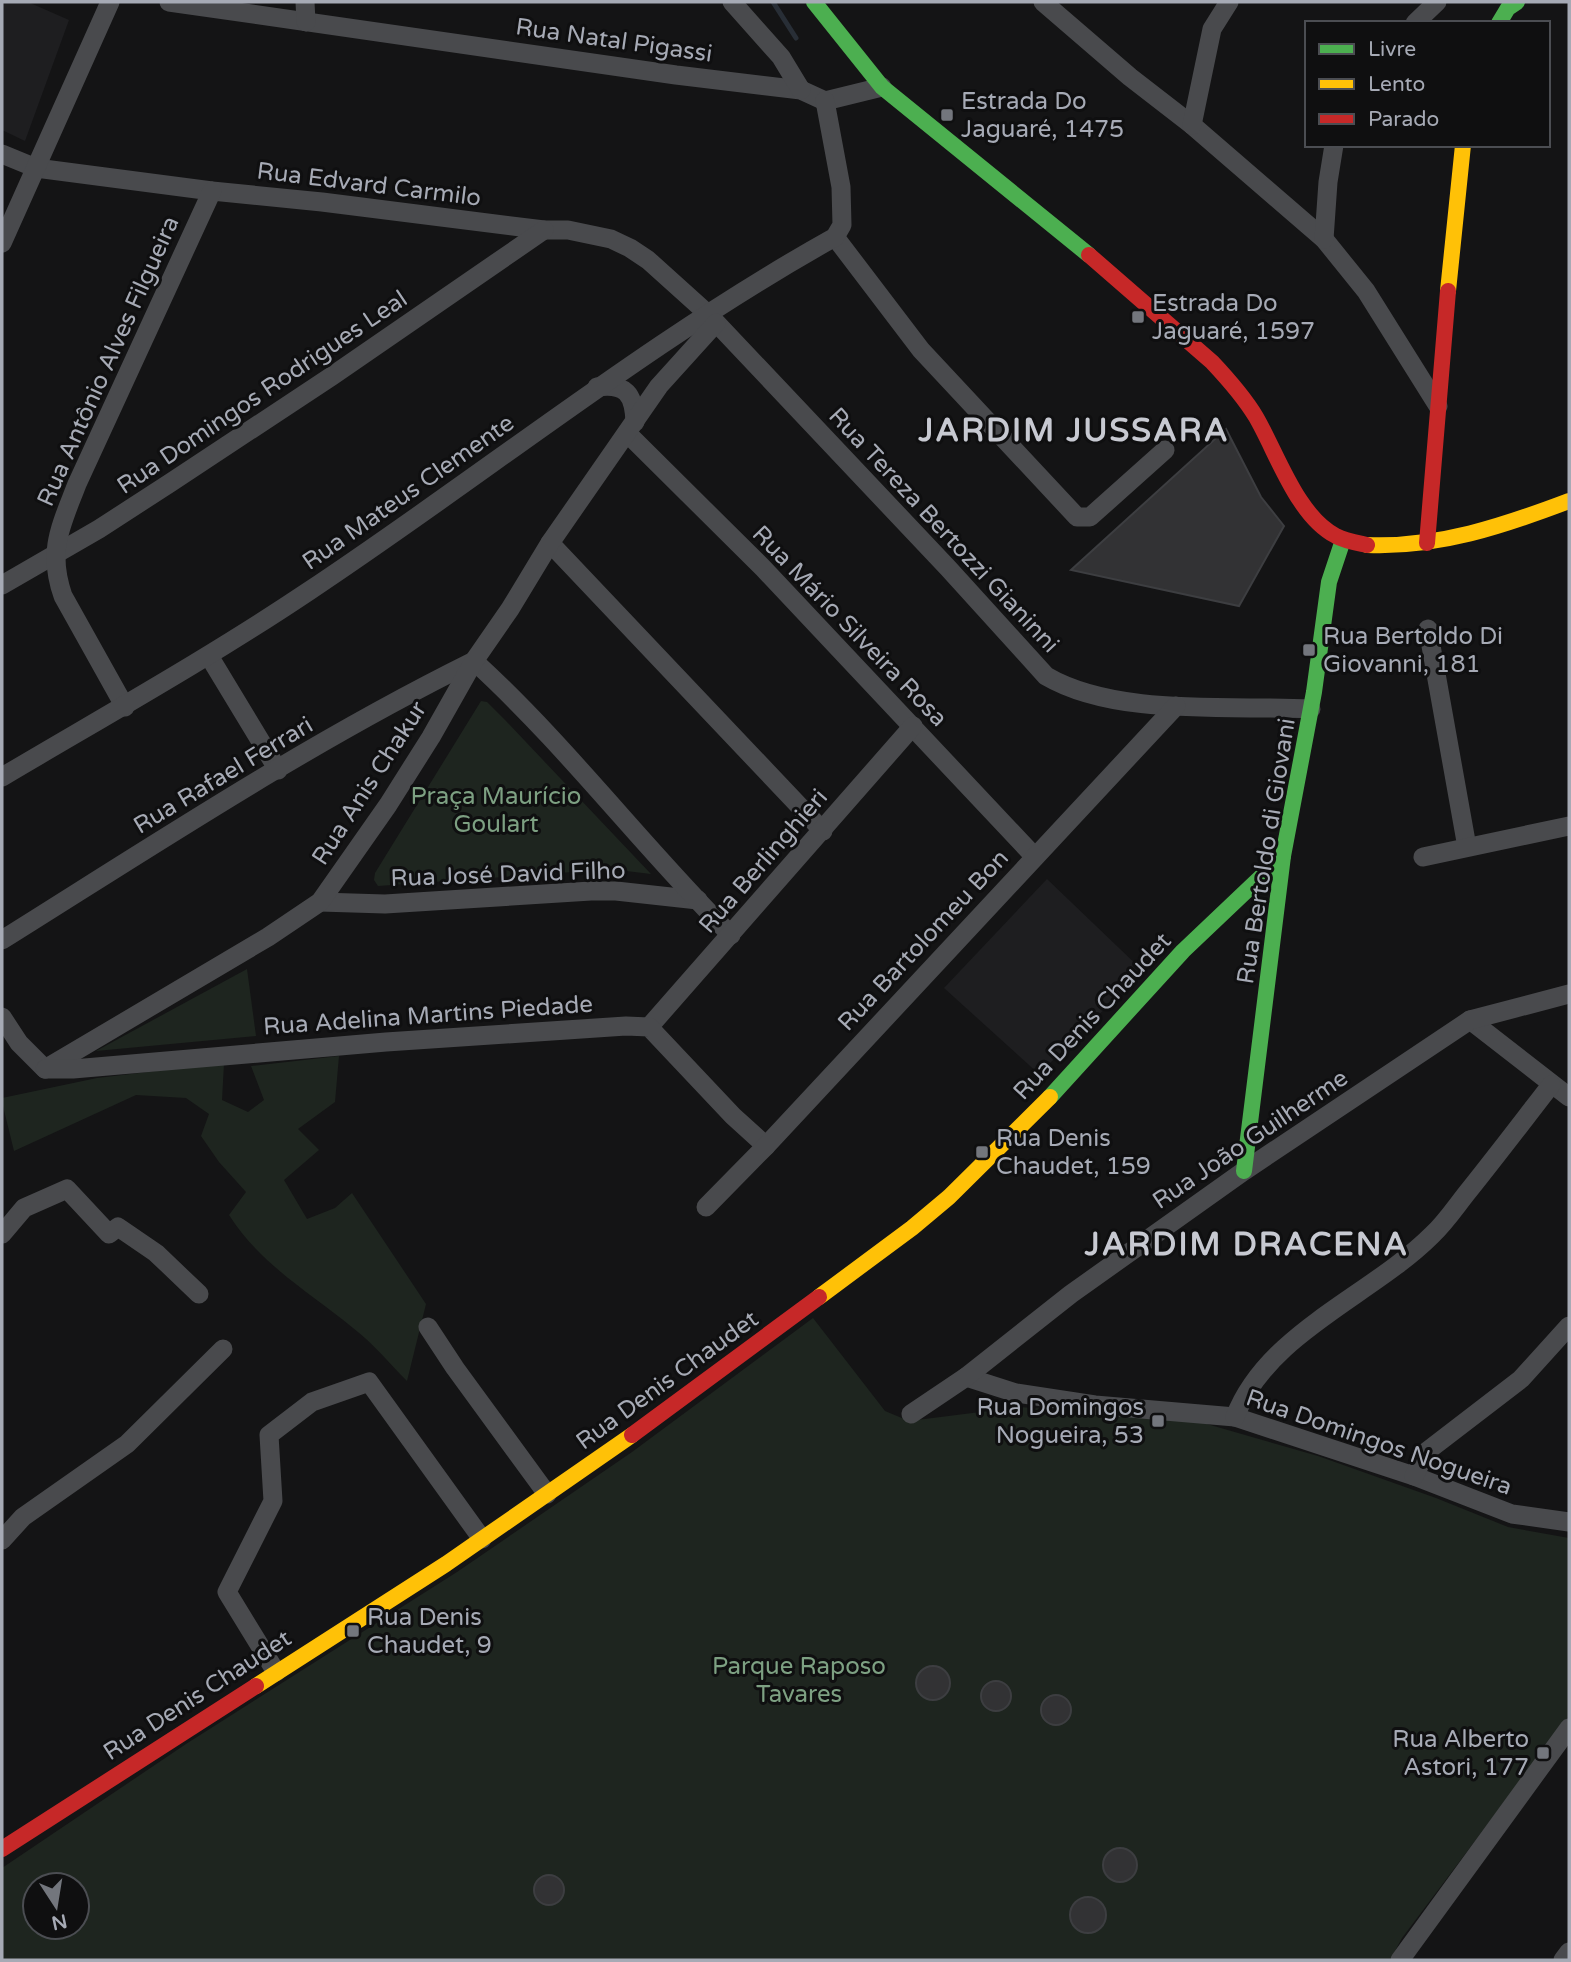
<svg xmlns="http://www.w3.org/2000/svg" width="1571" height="1962" viewBox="0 0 1571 1962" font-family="'Varela Round',sans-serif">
<rect width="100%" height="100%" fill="#141415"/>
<g fill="#1e1e20">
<polygon points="2,2 28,2 69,20 25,141 2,130"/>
<polygon points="1047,879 1143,971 1039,1074 944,988"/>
</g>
<g fill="#1e251f" fill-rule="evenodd">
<polygon points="481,701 487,702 506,721 651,874 618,870 586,871 378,886 374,880 375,873"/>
<polygon points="247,969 256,1036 96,1051"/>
<path d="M339,1056L335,1102L298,1129L319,1150L284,1180L307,1219L335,1208L352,1193L426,1304L407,1381C390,1364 373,1343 353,1328C308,1291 261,1265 229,1215L246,1192L219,1162L201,1136L209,1114L186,1098L136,1095L14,1151L2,1102V1098L97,1078L224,1063L222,1100L248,1112L264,1100L251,1066Z"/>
<path d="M813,1318L885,1411L909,1421L1019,1407L1193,1420L1318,1456L1436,1498L1508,1527L1569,1538V1716L1402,1938L1390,1960H2V1868L186,1744L457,1572L632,1452ZM35,1885H77V1927H35Z"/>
</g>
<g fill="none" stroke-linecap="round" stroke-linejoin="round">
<polyline stroke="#282e36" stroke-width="5" points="773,2 796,38"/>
</g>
<g fill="#323234" stroke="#3d3e41" stroke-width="2">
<polygon points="1226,429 1261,497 1284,526 1239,606 1071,570"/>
<circle cx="933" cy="1683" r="17"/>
<circle cx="996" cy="1696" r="15"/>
<circle cx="1056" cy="1710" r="15"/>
<circle cx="1120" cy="1865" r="17"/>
<circle cx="549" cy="1890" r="15"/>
<circle cx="1088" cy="1915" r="18"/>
</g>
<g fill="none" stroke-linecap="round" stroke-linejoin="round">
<g stroke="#494a4d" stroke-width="19">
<polyline points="169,2 676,75 801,90 825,101 882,87"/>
<polyline points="305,2 306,22"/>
<polyline points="732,2 781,57 801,90"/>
<polyline points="1043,2 1130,77 1192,125 1324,239 1366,291 1438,406"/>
<polyline points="1415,23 1437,2"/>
<polyline points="1192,125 1212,29 1229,2"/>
<path d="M2,154L36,168L212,191L322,202L544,230H568L611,239L630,248L648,260L708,314L948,568L1046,676C1116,717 1230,705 1311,709"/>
<polyline points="835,237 921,350 1077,517 1090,517 1165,450"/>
<polyline points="1324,239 1328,182 1334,145"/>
<polyline points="2,243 110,2"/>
<path d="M597,387C626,383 634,394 635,422"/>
<polyline points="627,433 763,568 1034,856"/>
<polyline points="550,543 823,831"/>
<polyline points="2,585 99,529 170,483 332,376 544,230"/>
<polyline points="1428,629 1467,847"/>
<polyline points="209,656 278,770"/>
<path d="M125,707L63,596C47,550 61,526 77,484L212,191"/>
<path d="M2,777C105,716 209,658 309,591C485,474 650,340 835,237L842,225L841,187L825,101"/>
<polyline points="1423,857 1569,826"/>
<polyline points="320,902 385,904 591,891 616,891 698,900"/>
<path d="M2,940C157,843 310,742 474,661C567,746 642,846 731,935"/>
<polyline points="2,1017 19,1043 45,1069"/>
<polyline points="1470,1020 1569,1097"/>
<polyline points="649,1027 913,726"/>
<polyline points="45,1069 268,937 320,902 388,805 431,737 474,661 510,609 550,543 659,386 716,323"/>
<polyline points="46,1069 73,1069 386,1042 626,1026 649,1027 733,1116 766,1146"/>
<polyline points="706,1207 766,1146 1176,706"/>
<polyline points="2,1234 24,1208 67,1189 109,1234 118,1227 156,1253 199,1294"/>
<polyline points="428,1327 455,1368 547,1494"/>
<polyline points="966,1377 1016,1393 1095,1405 1235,1417 1414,1476 1512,1514 1569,1522"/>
<polyline points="911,1414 966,1377 1071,1294 1244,1171 1470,1020 1569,994"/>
<path d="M1235,1417C1267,1333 1371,1296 1432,1235C1445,1223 1455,1208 1466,1194C1495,1158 1523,1121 1551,1085"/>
<polyline points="1414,1476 1426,1452 1521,1379 1569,1326"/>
<polyline points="2,1540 23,1517 127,1444 223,1349"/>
<polyline points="276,1672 227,1592 273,1501 269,1435 312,1402 369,1382 482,1539"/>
<polyline points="1400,1960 1569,1728"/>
<polyline points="1563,1960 1569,1952"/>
</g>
<g stroke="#4caf50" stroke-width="16">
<polyline points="814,2 882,87 1089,255"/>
<polyline points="1499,23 1508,8 1517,2"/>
<polyline points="1050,1097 1183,951 1283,856"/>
<polyline points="1244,1171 1283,856 1314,692 1329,582 1343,540"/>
</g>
<g stroke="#ffc107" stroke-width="16">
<polyline points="1448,291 1463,145"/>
<path d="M1367,545C1438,548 1503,526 1569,501"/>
<polyline points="819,1297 912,1228 949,1197 1050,1097"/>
<polyline points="256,1686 446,1564 632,1435"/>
</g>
<g stroke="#c62828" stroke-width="16">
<path d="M1089,255L1212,362C1228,379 1244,397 1256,417C1277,453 1297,516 1336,536C1345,541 1358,543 1367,545"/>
<polyline points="1427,543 1448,291"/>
<polyline points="632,1435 819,1297"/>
<polyline points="2,1849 256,1686"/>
</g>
</g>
<g fill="#73767d" stroke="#0f0f10" stroke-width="2.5">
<rect x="940" y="108" width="14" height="14" rx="3.5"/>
<rect x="1131" y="310" width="14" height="14" rx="3.5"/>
<rect x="1302" y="643" width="14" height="14" rx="3.5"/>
<rect x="975" y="1145" width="14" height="14" rx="3.5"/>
<rect x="1151" y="1414" width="14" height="14" rx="3.5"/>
<rect x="346" y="1624" width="14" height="14" rx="3.5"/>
<rect x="1536" y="1746" width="14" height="14" rx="3.5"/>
</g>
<g text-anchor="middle" stroke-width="6" stroke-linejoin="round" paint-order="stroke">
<g font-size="24" fill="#a6aab5" stroke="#0f0f10">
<text transform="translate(614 40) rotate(8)" y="8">Rua Natal Pigassi</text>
<text transform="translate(369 184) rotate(7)" y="8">Rua Edvard Carmilo</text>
<text transform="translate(108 361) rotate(-66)" y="8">Rua Antônio Alves Filgueira</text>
<text transform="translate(262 392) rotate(-34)" y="8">Rua Domingos Rodrigues Leal</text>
<text transform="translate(408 492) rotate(-35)" y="8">Rua Mateus Clemente</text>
<text transform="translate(944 530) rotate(47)" y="8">Rua Tereza Bertozzi Gianinni</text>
<text transform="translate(850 626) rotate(46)" y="8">Rua Mário Silveira Rosa</text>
<text transform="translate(223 775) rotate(-31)" y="8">Rua Rafael Ferrari</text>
<text transform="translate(369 783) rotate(-57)" y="8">Rua Anis Chakur</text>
<text transform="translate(1266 851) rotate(-81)" y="8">Rua Bertoldo di Giovani</text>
<text transform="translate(763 861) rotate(-49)" y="8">Rua Berlinghieri</text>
<text transform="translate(508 874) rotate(-2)" y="8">Rua José David Filho</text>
<text transform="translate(923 940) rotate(-47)" y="8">Rua Bartolomeu Bon</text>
<text transform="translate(428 1015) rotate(-4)" y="8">Rua Adelina Martins Piedade</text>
<text transform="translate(1092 1016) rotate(-47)" y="8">Rua Denis Chaudet</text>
<text transform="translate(1250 1139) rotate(-34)" y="8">Rua João Guilherme</text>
<text transform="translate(667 1380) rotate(-36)" y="8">Rua Denis Chaudet</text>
<text transform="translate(1379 1442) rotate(19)" y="8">Rua Domingos Nogueira</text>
<text transform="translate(197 1695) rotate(-33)" y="8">Rua Denis Chaudet</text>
</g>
<g font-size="24" fill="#a6aab5" stroke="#0f0f10" text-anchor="start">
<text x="961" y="109">Estrada Do<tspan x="961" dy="28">Jaguaré, 1475</tspan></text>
<text x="1152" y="311">Estrada Do<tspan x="1152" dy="28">Jaguaré, 1597</tspan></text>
<text x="1323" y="644">Rua Bertoldo Di<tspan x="1323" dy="28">Giovanni, 181</tspan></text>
<text x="996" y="1146">Rua Denis<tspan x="996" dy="28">Chaudet, 159</tspan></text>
<text x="1144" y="1415" text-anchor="end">Rua Domingos<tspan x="1144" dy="28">Nogueira, 53</tspan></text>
<text x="367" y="1625">Rua Denis<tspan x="367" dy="28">Chaudet, 9</tspan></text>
<text x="1529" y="1747" text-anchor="end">Rua Alberto<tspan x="1529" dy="28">Astori, 177</tspan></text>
</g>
<g font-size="24" fill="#7da082" stroke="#0f0f10">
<text x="496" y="804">Praça Maurício<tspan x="496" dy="28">Goulart</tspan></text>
<text x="799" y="1674">Parque Raposo<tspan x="799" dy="28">Tavares</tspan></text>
</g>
<g font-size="32" font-weight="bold" letter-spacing="2" fill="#c7c9d1" stroke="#0f0f10">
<text x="1074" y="441">JARDIM JUSSARA</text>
<text x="1247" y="1255">JARDIM DRACENA</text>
</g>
</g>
<rect width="1571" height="1962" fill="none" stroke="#a6aab5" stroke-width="7"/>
<rect x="1305" y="21" width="245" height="126" fill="#0f0f10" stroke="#4b4d52" stroke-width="2"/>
<rect x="1319" y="44" width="35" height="10" fill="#4caf50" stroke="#4b4d52" stroke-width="2"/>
<text x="1368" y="56" font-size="21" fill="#a6aab5">Livre</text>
<rect x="1319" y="79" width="35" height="10" fill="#ffc107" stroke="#4b4d52" stroke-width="2"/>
<text x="1368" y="91" font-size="21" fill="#a6aab5">Lento</text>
<rect x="1319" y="114" width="35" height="10" fill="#c62828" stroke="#4b4d52" stroke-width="2"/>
<text x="1368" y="126" font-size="21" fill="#a6aab5">Parado</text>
<g transform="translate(56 1906) rotate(168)"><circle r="33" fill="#0f0f10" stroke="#4b4d52" stroke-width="2"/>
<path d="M0-5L12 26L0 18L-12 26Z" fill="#73767d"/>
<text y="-10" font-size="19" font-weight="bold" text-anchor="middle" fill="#a6aab5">N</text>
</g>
</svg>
